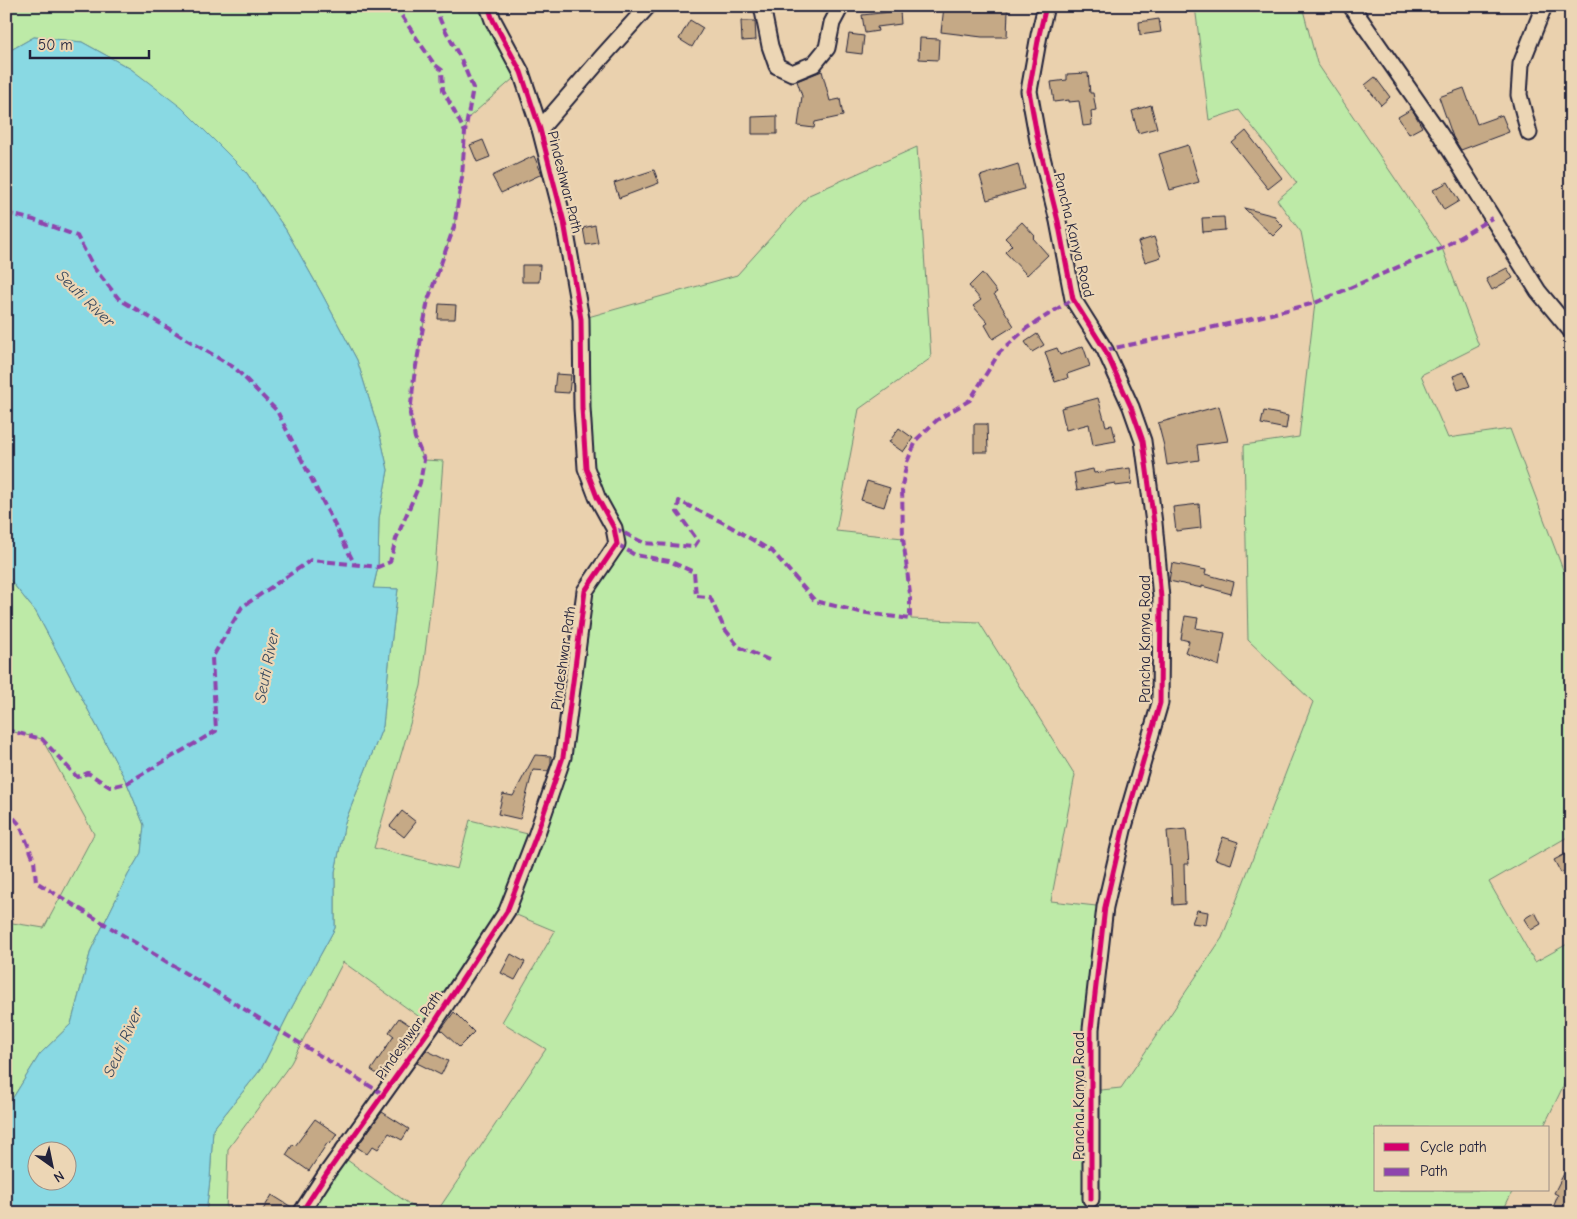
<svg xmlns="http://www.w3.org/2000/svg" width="1577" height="1219" viewBox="0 0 1577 1219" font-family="'Comic Neue',sans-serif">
<rect width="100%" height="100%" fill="#ead1ae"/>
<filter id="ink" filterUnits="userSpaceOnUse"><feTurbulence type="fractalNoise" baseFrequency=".02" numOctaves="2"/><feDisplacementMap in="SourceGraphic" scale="10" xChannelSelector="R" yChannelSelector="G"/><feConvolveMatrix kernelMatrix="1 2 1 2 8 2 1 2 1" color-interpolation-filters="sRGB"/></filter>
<g filter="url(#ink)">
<g fill="#bdeaa7" stroke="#708671">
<polygon points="6,6 488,6 521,72 468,118 465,132 462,177 454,227 428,300 414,377 410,414 415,438 424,460 443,461 435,570 421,686 374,848 457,869 470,820 536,836 563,757 585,591 617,544 586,468 581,319 737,275 809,195 917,147 931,358 859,409 836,531 903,538 910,594 911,619 979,622 1075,775 1051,901 1105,907 1091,1091 1121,1088 1222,938 1313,702 1248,640 1244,445 1299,437 1315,303 1301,232 1277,200 1297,183 1239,110 1209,120 1195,6 1302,6 1317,63 1442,248 1479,346 1421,375 1448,438 1510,429 1571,591 1571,835 1489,882 1535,962 1571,942 1571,1070 1543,1128 1376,1128 1376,1190 1513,1190 1502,1213 436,1213 546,1049 502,1022 555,931 507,911 432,1026 343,962 291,1063 228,1149 226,1213 206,1213 210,1180 213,1129 261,1069 292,1007 335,928 335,872 345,822 383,726 390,653 398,589 373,589 378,567 379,518 388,470 379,431 357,360 322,294 286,230 246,172 131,69 82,42 34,37 9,51 6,50"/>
<polygon points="6,575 36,612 127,783 144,825 141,853 128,875 91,950 71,1024 40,1054 6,1109 6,922 44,928 94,834 42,739 6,730"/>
<polygon points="340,1155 422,1213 301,1213"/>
</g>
<path fill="#89d9e3" stroke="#6090a0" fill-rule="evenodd" d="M34,37L82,42L131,69L182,108L246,172L286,230L322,294L357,360L379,431L388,470L379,518L378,567L373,588L398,589L390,653L383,726L345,822L335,872V928L292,1007L261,1069L213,1129L210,1180L206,1213H6V1109L40,1054L71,1024L91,950L128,875L141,853L144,825L127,783L36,612L6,575V50L9,51ZM38,1152H68V1182H38Z"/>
<g fill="#c5a986" stroke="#22223b">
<polygon points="944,7 982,11 982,9 1008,10 1007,37 982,37 941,32"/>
<polygon points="900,11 901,24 877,27 878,31 865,33 862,15"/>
<polygon points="1159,19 1161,32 1140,35 1139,22"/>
<polygon points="690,20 703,28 692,47 679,39"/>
<polygon points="741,21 755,21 756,40 742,41"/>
<polygon points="849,34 864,36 862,54 846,52"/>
<polygon points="920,38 939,39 938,60 919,59"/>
<polygon points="822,71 830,101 840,99 843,116 815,122 814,128 798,126 802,96 797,81"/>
<polygon points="1088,73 1090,93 1093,93 1096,110 1091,111 1092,125 1083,126 1079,101 1069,102 1069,100 1054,102 1051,82 1067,80 1067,74"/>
<polygon points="1375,77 1390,97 1381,105 1365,85"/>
<polygon points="1464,88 1477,124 1502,115 1509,132 1461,150 1453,137 1439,97"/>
<polygon points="1151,105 1157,128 1138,133 1132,111"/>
<polygon points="1412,109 1422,127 1409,134 1398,117"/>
<polygon points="777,116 777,134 752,134 752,117"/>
<polygon points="1246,131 1282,178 1268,189 1232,143"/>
<polygon points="483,140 490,157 477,162 470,145"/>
<polygon points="1188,145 1199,182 1170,190 1159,154"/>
<polygon points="534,156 542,174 501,193 492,176"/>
<polygon points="1018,164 1024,189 987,200 980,176"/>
<polygon points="654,170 659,183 619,198 614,183"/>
<polygon points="1448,182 1459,201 1444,210 1433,190"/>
<polygon points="1244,208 1275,216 1275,218 1283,226 1273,236"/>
<polygon points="1224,217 1225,230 1203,232 1202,218"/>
<polygon points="1022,222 1035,236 1033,238 1048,255 1027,275 1005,252 1012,245 1005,238"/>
<polygon points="595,225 598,243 586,245 583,228"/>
<polygon points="1154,237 1161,257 1145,262 1138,242"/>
<polygon points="522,265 540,265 539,282 522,282"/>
<polygon points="1507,268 1513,278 1492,290 1486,279"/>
<polygon points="982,273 997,292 994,294 1014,326 993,339 985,325 988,323 973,306 981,300 969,286"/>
<polygon points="439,304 456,305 455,319 438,319"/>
<polygon points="1037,334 1044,345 1032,352 1025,342"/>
<polygon points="1083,346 1090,366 1067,374 1068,378 1055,382 1045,352 1057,348 1060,355"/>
<polygon points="1464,372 1470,386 1458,390 1453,376"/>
<polygon points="556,374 571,375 569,393 554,392"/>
<polygon points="1098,398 1106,426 1112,425 1116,441 1093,445 1089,424 1066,430 1061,408"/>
<polygon points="1219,406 1228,441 1197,445 1199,460 1167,465 1164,446 1158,423"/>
<polygon points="1264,411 1288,416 1286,429 1261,424"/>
<polygon points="974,424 987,424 988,452 974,452"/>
<polygon points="899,428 913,438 903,452 889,442"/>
<polygon points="1130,468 1132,484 1115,486 1115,483 1077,490 1074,473 1093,469 1094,473"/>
<polygon points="867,481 890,488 884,507 861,500"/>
<polygon points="1199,504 1201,528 1176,531 1173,507"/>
<polygon points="1172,563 1206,570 1205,574 1234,582 1231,594 1202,586 1202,588 1169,581"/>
<polygon points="1185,616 1198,618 1196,628 1225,633 1219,666 1185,652 1189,641 1181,639"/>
<polygon points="535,755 551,756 551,764 548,771 533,770 520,819 498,814 503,794 513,796"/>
<polygon points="402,811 416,822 404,837 390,826"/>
<polygon points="1186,829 1189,864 1184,864 1185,904 1173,905 1171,865 1170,866 1167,831"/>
<polygon points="1223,837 1238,842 1231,864 1215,859"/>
<polygon points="1571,851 1571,867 1561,873 1554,860"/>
<polygon points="1197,910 1208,912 1206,925 1192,923"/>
<polygon points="1535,912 1541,924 1531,930 1524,919"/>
<polygon points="511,954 525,962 515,980 501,973"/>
<polygon points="454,1012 474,1032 459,1047 441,1030"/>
<polygon points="399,1018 414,1028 406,1040 409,1042 383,1078 371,1070 394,1036 389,1032"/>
<polygon points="426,1050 448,1061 441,1075 417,1063"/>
<polygon points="382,1112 409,1129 402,1140 389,1133 378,1149 373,1146 367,1154 357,1147"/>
<polygon points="315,1119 337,1134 330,1144 328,1142 309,1171 286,1155 293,1144 295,1146"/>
<polygon points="1571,1160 1571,1201 1569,1200 1563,1213 1551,1213 1558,1195 1554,1193"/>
<polygon points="272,1195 293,1208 292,1213 261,1213"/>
</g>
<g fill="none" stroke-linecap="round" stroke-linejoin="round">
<defs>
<g id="street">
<polyline points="764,6 763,11 770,46 777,66 792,73 814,64 827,48 832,23 841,6"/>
<polyline points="1046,6 1039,35 1029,91 1038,141 1058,221 1073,299 1105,350 1131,407 1143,441 1154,523 1161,598 1160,703 1123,830 1105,907 1091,1029 1091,1199"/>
<polyline points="1351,6 1440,134 1538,291 1571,331"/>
<polyline points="540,129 603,56 648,6"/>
<polyline points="1529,133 1519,95 1521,64 1544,6"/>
<polyline points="301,1213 327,1173 432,1026 507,911 536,836 563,757 585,591 617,544 614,528 597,497 586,468 582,408 581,319 564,222 540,129 521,72 493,20 488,6"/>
</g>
</defs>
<use href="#street" stroke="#22223b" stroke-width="19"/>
<use href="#street" stroke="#ecd6b5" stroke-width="15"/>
<g stroke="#8e44ad" stroke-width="4" stroke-dasharray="8 4" stroke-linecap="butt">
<polyline points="395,6 434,64 442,70 443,90 465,132"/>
<polyline points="6,213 34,220 77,236 94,268 119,299 235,368 277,411 355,565"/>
<polyline points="1105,350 1247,320 1315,303 1442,248 1492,218"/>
<polyline points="614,528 644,543 694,547 698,541 677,512 679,501 726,524 773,552 815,601 860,612 910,619 910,594 903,538 902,486 907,462 917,439 937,420 970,400 999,353 1027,328 1073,299"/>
<polyline points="617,544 635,555 669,561 694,572 696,596 710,597 724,628 739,647 769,660"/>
<polyline points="6,730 42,739 77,777 88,773 110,787 127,783 216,731 212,658 242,607 311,560 378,567 390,562 396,539 420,483 424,460 415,438 410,414 414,377 428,300 454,227 462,177 465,132 473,88 461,59 441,22 435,6"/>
<polyline points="6,809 20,825 34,860 36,882 383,1094"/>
</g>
<defs>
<g id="cycleway">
<polyline points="1046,6 1039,35 1029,91 1038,141 1058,221 1073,299 1105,350 1131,407 1143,441 1154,523 1161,598 1160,703 1123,830 1105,907 1091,1029 1091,1199"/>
<polyline points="301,1213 327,1173 432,1026 507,911 536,836 563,757 585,591 617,544 614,528 597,497 586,468 582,408 581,319 564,222 540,129 521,72 493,20 488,6"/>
</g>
</defs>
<use href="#cycleway" stroke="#ecd6b5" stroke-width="8"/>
<use href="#cycleway" stroke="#d6006c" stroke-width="5"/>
</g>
</g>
<g text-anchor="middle" stroke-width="4.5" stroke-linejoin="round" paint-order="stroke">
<g font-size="15" fill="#22223b" stroke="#ecd6b5">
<text transform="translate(565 182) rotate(76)" y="5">Pindeshwar Path</text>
<text transform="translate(1074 235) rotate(76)" y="5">Pancha Kanya Road</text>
<text transform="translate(1145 639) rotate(-90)" y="5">Pancha Kanya Road</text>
<text transform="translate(563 658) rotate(-82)" y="5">Pindeshwar Path</text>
<text transform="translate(409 1035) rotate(-55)" y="5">Pindeshwar Path</text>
<text transform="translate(1079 1096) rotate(-90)" y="5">Pancha Kanya Road</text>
</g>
<g font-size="16" font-style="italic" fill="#37475d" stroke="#ecd6b5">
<text transform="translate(86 298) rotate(44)" y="6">Seuti River</text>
<text transform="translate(266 666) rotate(-79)" y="6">Seuti River</text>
<text transform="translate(122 1042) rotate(-66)" y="6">Seuti River</text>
</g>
</g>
<rect width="1577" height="1219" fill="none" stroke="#ecd6b5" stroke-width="25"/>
<rect x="12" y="12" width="1552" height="1194" fill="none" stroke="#22223b" stroke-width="2" filter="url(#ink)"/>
<rect x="1374" y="1126" width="175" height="65" fill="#ecd6b5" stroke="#9b8e84"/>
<rect x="1384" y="1143" width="25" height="8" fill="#d6006c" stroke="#9b8e84"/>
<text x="1420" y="1152" font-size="15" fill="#22223b">Cycle path</text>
<rect x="1384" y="1168" width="25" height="8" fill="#8e44ad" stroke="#9b8e84"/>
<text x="1420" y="1176" font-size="15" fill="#22223b">Path</text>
<g transform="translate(52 1166) rotate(147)"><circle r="24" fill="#ecd6b5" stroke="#9b8e84"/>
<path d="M0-4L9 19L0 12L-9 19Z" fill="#22223b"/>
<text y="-8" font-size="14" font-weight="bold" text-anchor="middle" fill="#22223b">N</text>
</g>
<path d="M30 50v8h119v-8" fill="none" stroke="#22223b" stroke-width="2.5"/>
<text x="38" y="50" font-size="15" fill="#22223b" stroke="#ecd6b5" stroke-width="4" paint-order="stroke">50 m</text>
</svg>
